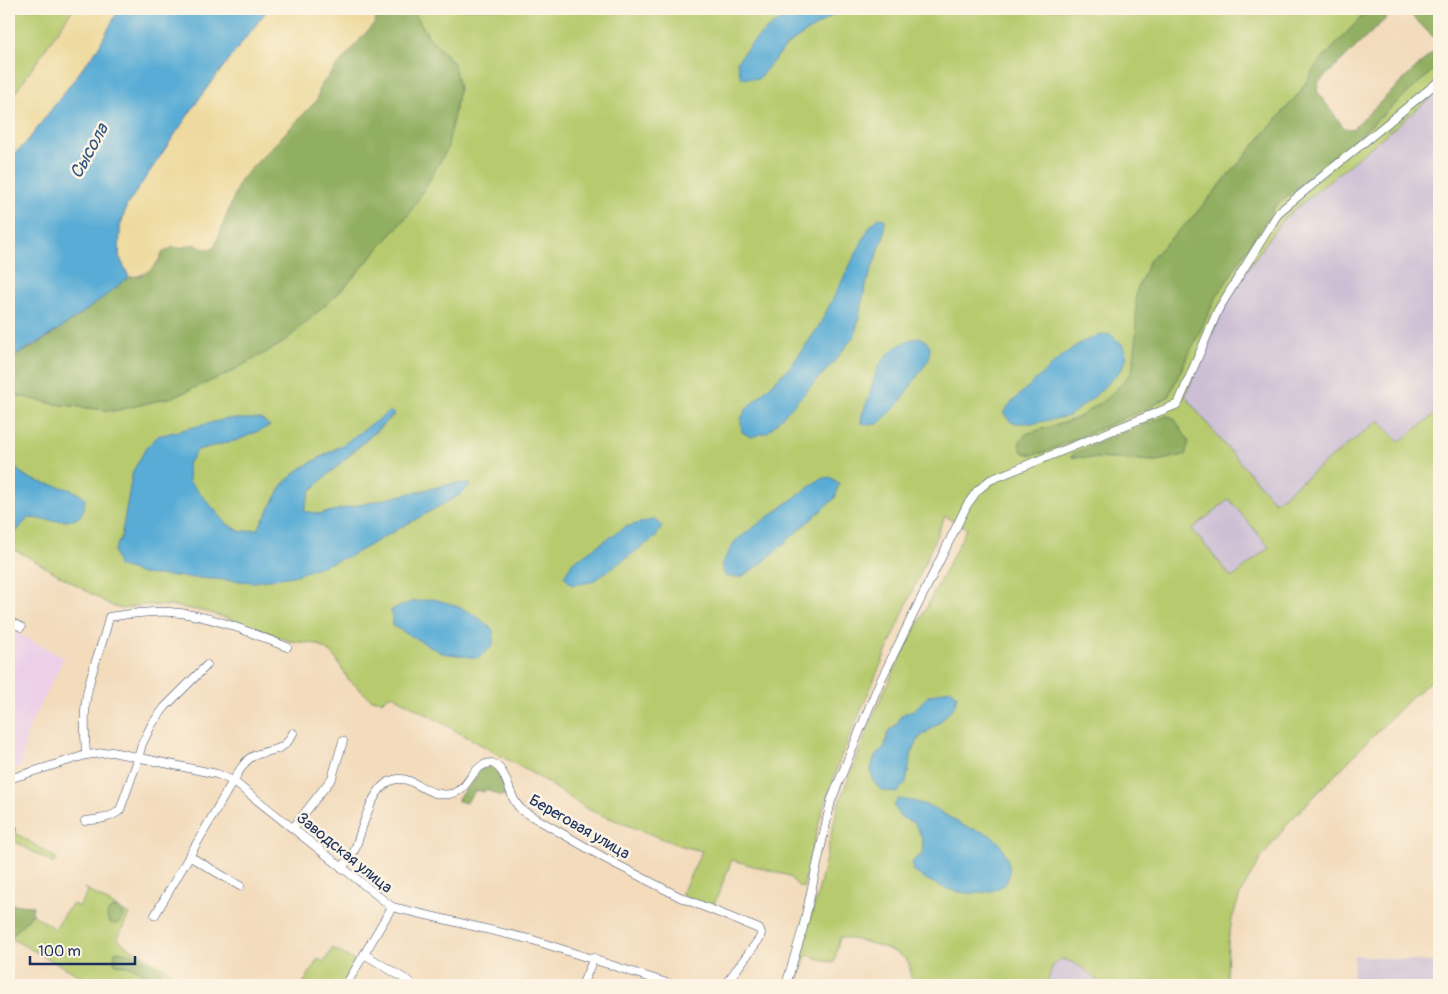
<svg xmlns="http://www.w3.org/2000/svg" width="1448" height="994" viewBox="0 0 1448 994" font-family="Pangolin,sans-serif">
<rect width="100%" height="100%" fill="#fcf5e5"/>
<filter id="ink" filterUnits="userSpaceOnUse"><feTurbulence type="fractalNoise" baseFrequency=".02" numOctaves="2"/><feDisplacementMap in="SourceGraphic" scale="10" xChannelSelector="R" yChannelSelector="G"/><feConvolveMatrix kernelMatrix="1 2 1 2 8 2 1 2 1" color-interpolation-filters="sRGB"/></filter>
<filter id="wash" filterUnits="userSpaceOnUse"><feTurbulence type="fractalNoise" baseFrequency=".0096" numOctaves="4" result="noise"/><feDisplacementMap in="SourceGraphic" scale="20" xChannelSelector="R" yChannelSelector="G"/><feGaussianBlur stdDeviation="1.12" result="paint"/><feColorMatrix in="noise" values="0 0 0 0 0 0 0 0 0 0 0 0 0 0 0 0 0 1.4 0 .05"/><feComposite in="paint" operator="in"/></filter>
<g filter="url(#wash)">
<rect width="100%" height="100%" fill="#f3dbbc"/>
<polygon fill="#edd0e8" points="9,628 64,658 27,732 21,767 9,770"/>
<g fill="#ccbed4">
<polygon points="1439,91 1439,411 1399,442 1378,421 1275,502 1222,442 1185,396 1230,293 1283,219"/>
<polygon points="1229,499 1269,547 1232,578 1192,529"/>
<polygon points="1354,955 1439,963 1439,985 1352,985"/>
<polygon points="1062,959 1071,961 1086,971 1097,980 1097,985 1046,985 1053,965"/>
</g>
<g fill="#b7cb6e" stroke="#697d66" fill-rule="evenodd">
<polygon points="9,9 73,9 9,102"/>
<path d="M412,9H800C774,23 754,37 737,62L758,79L787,45L842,9H1369L1316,66L1300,92L1191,219L1150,259L1132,372L1110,396L1078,418L1026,434L1019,443L1022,452L1032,455L1045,452L1148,408L1168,397L1217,296L1275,206L1350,144L1439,65V91L1283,219L1230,293L1185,396L1222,442L1275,502L1379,420L1399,442L1439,411V675L1411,697L1290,821L1262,857L1241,892L1232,919L1228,942L1227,985H1097V980C1087,971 1076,962 1062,959L1053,965L1046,985H922C903,978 915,972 907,961C895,947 858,940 840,937L834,963L806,955L797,985H794L808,935L806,931L817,897L838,805L875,711L886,687L967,528L945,516L842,754L820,819L803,888L798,886L789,876L732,860L713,907L681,895L702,851L678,845L589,810L542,779L392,695L381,701L371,699L348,679L333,654L317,644L290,641L246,624L207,612L174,606L142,605L123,609L114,607L23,554L14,550L9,551V534L15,533L28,518L69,521L79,493L32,480L17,470L9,456V394L55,404L114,411L173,397L225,375L283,343L343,289L410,213L454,63L429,37ZM884,235L865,288L855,335L746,409L791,366ZM394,415L310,491L304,511L320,514L455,483L470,484L461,494L350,556L114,551L121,538L133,471L269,426L238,440L196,450L188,464L189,481L227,524L241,532L258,529L284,483L300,469ZM1167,416L1174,418L1185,455L1156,461L1072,457L1075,453ZM835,498L761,564L741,577ZM1229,499L1269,547L1232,578L1192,529ZM928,696L955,705L941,721L919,738L912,752L906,782L871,769L875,756L885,746L888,732L896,725L902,715L915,710ZM930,806C942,812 953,820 964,826C992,840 997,832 1009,865L921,856C925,843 921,833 914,823Z"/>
<polygon points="9,829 55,857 57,859 54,863 52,863 9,838"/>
<polygon points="85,888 129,915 119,936 118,938 122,943 185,981 184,985 97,985 10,938 32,914 55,929 65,912 73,904 79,907 88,891"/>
<polygon points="333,948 356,962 342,985 302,985 318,959 324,962"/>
</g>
<g fill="#91af61" stroke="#566f60">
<polygon points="379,9 412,9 429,37 454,64 459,89 447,150 410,213 343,289 283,343 225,375 173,397 114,411 55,404 9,394 9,358 35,346 83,313 129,277 140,276 158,263 162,253 173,247 180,248 194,244 204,249 214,248 240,180 317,100 320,86 375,22"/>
<polygon points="1369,9 1396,9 1319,82 1317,91 1344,128 1352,129 1435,50 1436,40 1405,9 1439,9 1439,65 1350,144 1275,206 1217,296 1168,397 1148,408 1045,452 1032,455 1022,452 1019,443 1026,434 1078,418 1110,396 1132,372 1136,343 1136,292 1150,259 1191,219 1300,92 1316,66"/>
<polygon points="1167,416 1174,418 1189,442 1185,455 1156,461 1071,457 1074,453"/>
<polygon points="490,765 499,773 506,794 501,796 486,789 484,792 476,790 466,803 458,801 458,798 474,780 478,772"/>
<polygon points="9,904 33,906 32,914 9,939"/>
<circle cx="115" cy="916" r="8"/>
<polygon points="118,951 132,954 143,959 162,972 166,978 176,985 160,985 142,972 132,967 116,964 114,961 115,952"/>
</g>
<g fill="#eeda9e" stroke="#84847e">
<polygon points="73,9 119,9 98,48 26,143 9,159 9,102"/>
<path d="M268,9L378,10L375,22L320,86L317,100L240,180L214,248L204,249L194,244L180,248L173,247L162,253C156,268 146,276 129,277L119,256L120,227L127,205L203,93Z"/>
</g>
<g fill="#59acd5" stroke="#3a6e9a">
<path d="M119,9H268L203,93L127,205L120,227L119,256L129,277C91,307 53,337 9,358V159L26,143L98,48Z"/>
<path d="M800,9H842L787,45L758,79L741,78L737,62C754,37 774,22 800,9Z"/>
<polygon points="879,218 885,219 884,235 865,288 855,335 834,362 768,432 751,437 742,432 741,419 746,409 791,366 818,328 870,226"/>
<path d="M1110,334L1122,344L1127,357L1121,370L1094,397L1069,416L1035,423H1012L1003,413C1015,397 1025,390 1039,377C1062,357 1078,337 1110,334Z"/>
<path d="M921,337L930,345L929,359L897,406L878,424L869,425L861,423C861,413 866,406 869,397C872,388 874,376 878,368C886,352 905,339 921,337Z"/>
<polygon points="390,411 394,414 310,491 304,511 320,514 455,483 471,484 461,494 350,556 293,576 254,582 142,574 118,566 114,551 121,538 133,471 146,448 158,436 226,419 261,419 270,426 238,440 197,450 188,464 189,481 227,524 241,532 258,529 284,483 300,469 341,446"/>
<path d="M9,456C12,460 14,466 17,469C35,489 68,481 85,499C84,506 84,514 78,518C69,524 39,518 28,518L15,533L9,534Z"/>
<polygon points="830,477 839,483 835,498 761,564 741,577 726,577 721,565 735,541 820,479"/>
<polygon points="655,519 662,526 656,537 592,582 572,585 564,576 573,562 625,527"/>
<path d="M434,599C461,607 471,610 493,630V646L478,658L442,653L393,626L391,610L411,602Z"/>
<polygon points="950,689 957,695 955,705 941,721 919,738 912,752 906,782 897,793 881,790 873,781 871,769 875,756 885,746 888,732 896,725 902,715 915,709 928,696"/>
<path d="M898,799C929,802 939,812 964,826C973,830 985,831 993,837C1000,842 1004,851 1007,859C1021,895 973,897 950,890C936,885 925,879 913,871L912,863L916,858L921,856L924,848L920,832L914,823L900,817L894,806Z"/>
</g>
</g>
<g filter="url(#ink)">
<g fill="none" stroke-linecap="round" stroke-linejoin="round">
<defs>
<g id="minor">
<polyline points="9,621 21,627"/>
<path d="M86,755C85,734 83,710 88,689C93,664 104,642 109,617C129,614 149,611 170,612C211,615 249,632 287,647"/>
<polyline points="9,779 86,755 112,752 217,774 233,781 392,907 533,940 673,985"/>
<path d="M85,821C98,819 110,819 120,810L137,762L142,744L152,724L165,707L207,665"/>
<polyline points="293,828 332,778 343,741"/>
<polyline points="189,856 240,886"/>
<path d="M342,868C346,862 352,856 355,849C362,831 371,786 393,780C414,773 427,801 454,793C471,787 471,764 492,763C510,771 507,799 523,811L608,860L680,897L759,929L761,933L760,938L725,985"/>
<path d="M155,915L233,781C238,773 243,763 250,758C268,746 281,757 293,733"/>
<polyline points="364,954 410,982"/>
<polyline points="346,985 392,907"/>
<polyline points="582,985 594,958"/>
<polyline points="786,985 803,928 831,801 878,686 967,505 977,491 990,480 1178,404 1218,310 1279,212 1439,81"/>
</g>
<polyline id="major" points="9,827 12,829"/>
</defs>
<use href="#minor" stroke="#3b496c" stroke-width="9"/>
<use href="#major" stroke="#3b496c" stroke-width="11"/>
<use href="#minor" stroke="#fff" stroke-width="8"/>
<use href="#major" stroke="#fff" stroke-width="9"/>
</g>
</g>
<g text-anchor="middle" stroke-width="5" stroke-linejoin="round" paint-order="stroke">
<g font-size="16" fill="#1b2f5e" stroke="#fcf5e5">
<text transform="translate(580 826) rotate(30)" y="6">Береговая улица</text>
<text transform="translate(345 852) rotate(39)" y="6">Заводская улица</text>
</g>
<g font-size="18" font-style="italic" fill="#2e5482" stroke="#fcf5e5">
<text transform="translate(89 151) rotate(-61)" y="6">Сысола</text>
</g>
</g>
<rect width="1448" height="994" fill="none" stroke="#fcf5e5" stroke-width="30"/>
<path d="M30 956v8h105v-8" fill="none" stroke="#1b2f5e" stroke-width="2.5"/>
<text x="38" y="956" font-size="15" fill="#1b2f5e" stroke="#fcf5e5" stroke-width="4" paint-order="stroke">100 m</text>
</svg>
